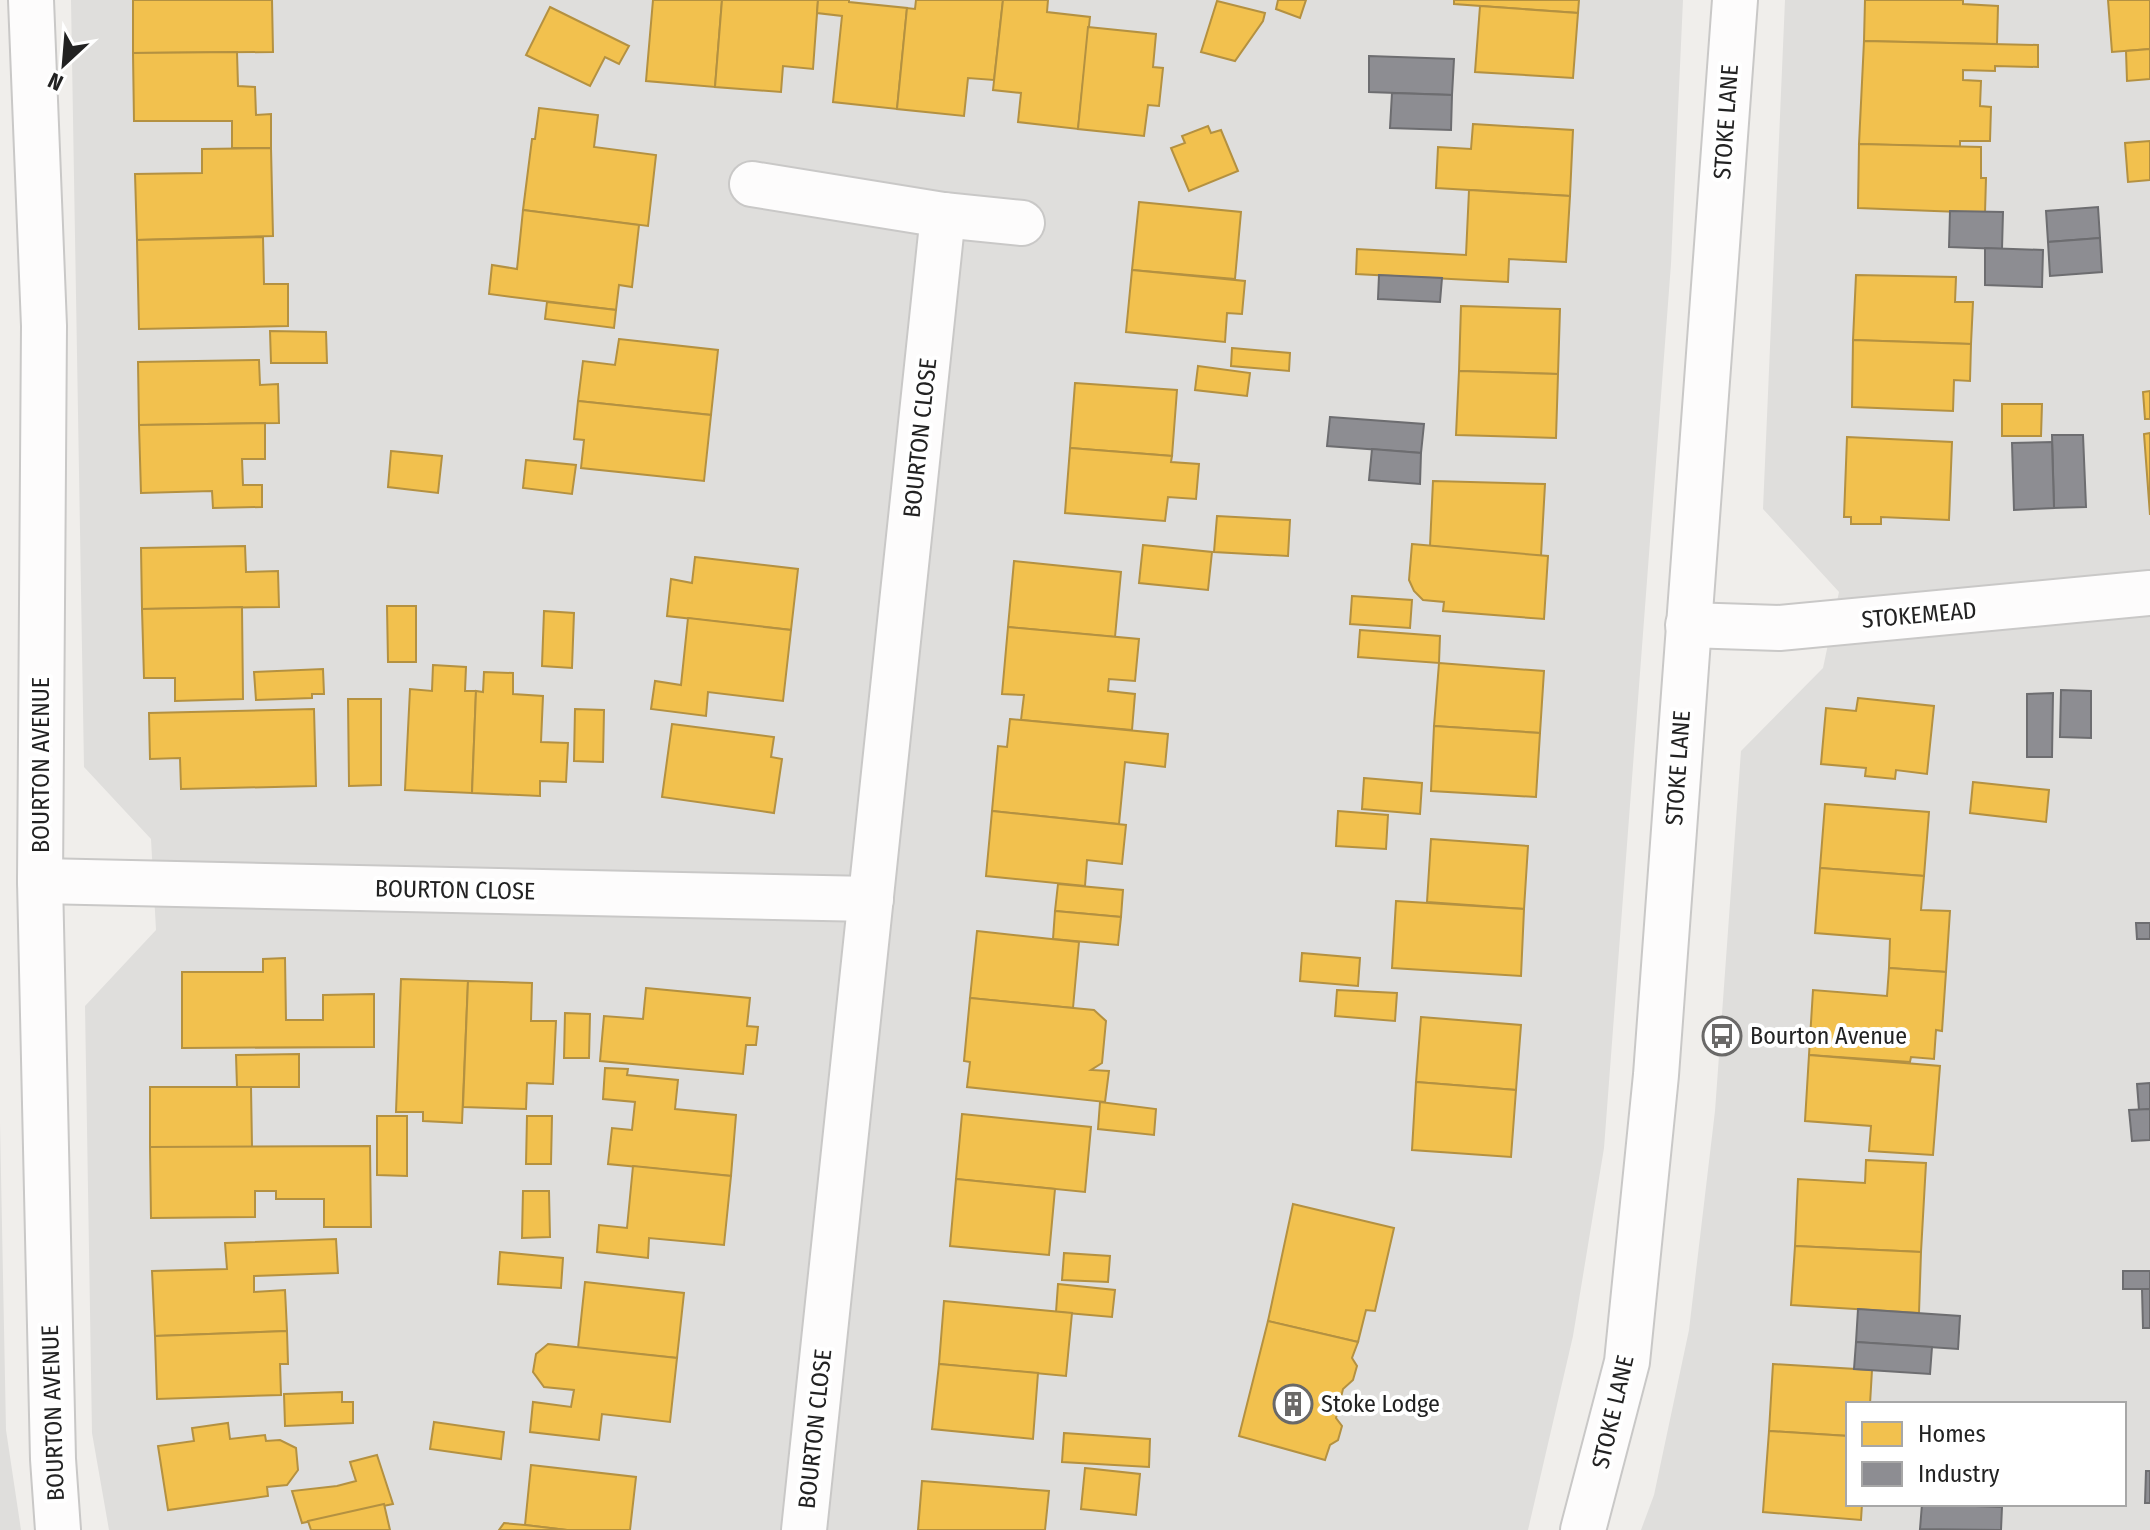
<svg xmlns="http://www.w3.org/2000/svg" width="2150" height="1530" viewBox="0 0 2150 1530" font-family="'Fira Sans Condensed',sans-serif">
<rect width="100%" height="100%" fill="#f0eeeb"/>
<g fill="#dfdedc" fill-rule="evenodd">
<polygon points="71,0 1683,0 1671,264 1604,1148 1573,1336 1528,1530 109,1530 92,1433 85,1006 156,930 151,839 84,767"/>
<path d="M1785,0H2150V1530H1641L1654,1495L1689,1330L1715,1111L1741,751L1823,668L1839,592L1763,509ZM1848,1404H2124V1504H1848Z"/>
<polygon points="0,1123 6,1430 21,1530 0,1530"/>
</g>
<g fill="#f2c14e" stroke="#b49141" stroke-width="2">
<polygon points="133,0 272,0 273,52 133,53"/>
<polygon points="653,0 722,0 715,87 646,81"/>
<polygon points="722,0 818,0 813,69 783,66 781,92 715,87"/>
<polygon points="818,0 849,0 849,2 907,8 897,109 833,102 842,16 817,13"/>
<polygon points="916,0 1003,0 994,80 968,78 964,116 897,109 907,8 915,9"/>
<polygon points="1003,0 1048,0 1047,12 1090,17 1078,129 1018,122 1021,93 993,90"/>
<polygon points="1278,0 1306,0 1300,18 1276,9"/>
<polygon points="1454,0 1579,0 1578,13 1454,4"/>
<polygon points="1865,0 1963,0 1963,4 1998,6 1997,44 1864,41"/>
<polygon points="2108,0 2150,0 2150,49 2112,52"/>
<polygon points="1217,1 1265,13 1263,21 1235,61 1201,52"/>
<polygon points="1480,6 1578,13 1573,78 1475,72"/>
<polygon points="550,7 629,46 619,64 605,57 590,86 526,55"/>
<polygon points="1088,27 1156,34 1153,67 1163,68 1159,106 1148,105 1144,136 1078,129"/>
<polygon points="1864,41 2038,45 2038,67 1995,66 1995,71 1963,70 1963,80 1981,81 1980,106 1991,107 1990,141 1960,141 1960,147 1859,144"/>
<polygon points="2150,49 2150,79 2127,81 2126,51"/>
<polygon points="237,52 238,86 255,87 256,115 271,114 271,148 232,148 232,121 134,121 133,53"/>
<polygon points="539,108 598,115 594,147 656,155 648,226 523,210 532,139 535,139"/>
<polygon points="1473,124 1573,130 1570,196 1436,188 1438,147 1471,149"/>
<polygon points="1208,126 1211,133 1221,130 1238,171 1189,191 1171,148 1185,143 1182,136"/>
<polygon points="2150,141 2150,180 2128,182 2125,143"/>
<polygon points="1859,144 1981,147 1981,178 1986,178 1985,213 1858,208"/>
<polygon points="271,148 273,236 137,240 135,174 202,173 202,149"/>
<polygon points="1469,190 1570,196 1566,262 1509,259 1508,282 1356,274 1357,249 1466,255"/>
<polygon points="1139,202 1241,212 1235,279 1132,270"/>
<polygon points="523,210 639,225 632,287 619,285 616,310 489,294 492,265 517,269"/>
<polygon points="263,237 264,284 288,284 288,326 139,329 137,240"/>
<polygon points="1132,270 1245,281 1242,314 1227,313 1225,342 1126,332"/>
<polygon points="1856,275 1956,277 1955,302 1973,302 1971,344 1853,340"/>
<polygon points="547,302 616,310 614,328 545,319"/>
<polygon points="1461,306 1560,309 1558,374 1459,371"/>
<polygon points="270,331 326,332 327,363 271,363"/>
<polygon points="619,339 718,350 711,415 578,401 583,361 615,365"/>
<polygon points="1853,340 1971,344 1970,381 1954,380 1953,411 1852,407"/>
<polygon points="1232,348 1290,353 1289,371 1231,366"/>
<polygon points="259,360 260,385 278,384 279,423 139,425 138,362"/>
<polygon points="1198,366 1250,373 1247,396 1195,390"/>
<polygon points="1459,371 1558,374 1556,438 1456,435"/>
<polygon points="1075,383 1177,390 1172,456 1070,448"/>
<polygon points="2150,391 2150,419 2145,419 2143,392"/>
<polygon points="578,401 711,415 704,481 581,468 584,440 574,439"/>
<polygon points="2002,404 2042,404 2041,436 2002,436"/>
<polygon points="265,423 265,459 242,459 243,485 262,485 262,507 213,508 212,491 141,493 139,425"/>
<polygon points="2150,433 2150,515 2144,434"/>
<polygon points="1847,437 1952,442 1949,520 1881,517 1881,524 1851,524 1851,517 1844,517"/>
<polygon points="1070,448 1172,456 1171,462 1199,464 1196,499 1168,497 1165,521 1065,513"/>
<polygon points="391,451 442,456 438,493 388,487"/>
<polygon points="526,460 576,465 572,494 523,488"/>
<polygon points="1433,481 1545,484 1541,556 1430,546"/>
<polygon points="1217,516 1290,520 1288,556 1214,552"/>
<polygon points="1412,544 1548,556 1544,619 1443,611 1444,602 1423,600 1414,591 1409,580"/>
<polygon points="1143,545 1212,552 1208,590 1139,583"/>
<polygon points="245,546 246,572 278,571 279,607 142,609 141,548"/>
<polygon points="695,557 798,569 791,630 667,616 671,579 692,583"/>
<polygon points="1014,561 1121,572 1115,637 1008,627"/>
<polygon points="1352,596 1412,600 1410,628 1350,624"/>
<polygon points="387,606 416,606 416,662 388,662"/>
<polygon points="242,607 243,699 175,701 175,678 144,678 142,609"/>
<polygon points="544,611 574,613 572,668 542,666"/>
<polygon points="688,618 791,630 783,701 708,692 706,716 651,709 655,681 681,685"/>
<polygon points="1008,627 1139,639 1135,681 1109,679 1108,691 1135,694 1132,730 1021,720 1024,695 1002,694"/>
<polygon points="1360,630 1440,636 1439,663 1358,657"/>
<polygon points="1439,663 1544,671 1540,733 1434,726"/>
<polygon points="433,665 466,667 465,691 476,691 472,793 405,790 410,689 432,691"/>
<polygon points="323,669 324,694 312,694 312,698 256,700 254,672"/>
<polygon points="484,672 513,673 513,694 543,696 541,742 568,743 566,782 540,781 540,796 472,793 476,691 483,692"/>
<polygon points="1858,698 1934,706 1927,774 1896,770 1895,779 1865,776 1866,768 1821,764 1826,708 1856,711"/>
<polygon points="348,699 381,699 381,785 349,786"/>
<polygon points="314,709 316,786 181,789 180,758 150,759 149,713"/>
<polygon points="575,709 604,710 603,762 574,761"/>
<polygon points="1010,719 1168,734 1165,767 1125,762 1119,824 992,811 998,746 1007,747"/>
<polygon points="672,724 774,737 771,757 782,759 774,813 662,797"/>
<polygon points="1434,726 1540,733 1536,797 1431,791"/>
<polygon points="1364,778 1422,783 1420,814 1362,809"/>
<polygon points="1973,782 2049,790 2046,822 1970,813"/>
<polygon points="1825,804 1929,812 1924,876 1820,868"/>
<polygon points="992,811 1126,825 1122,864 1087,860 1085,886 986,876"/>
<polygon points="1338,811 1388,815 1386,849 1336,846"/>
<polygon points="1431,839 1528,846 1524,909 1427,902"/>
<polygon points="1820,868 1924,876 1921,910 1950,911 1946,972 1889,968 1890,939 1815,933"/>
<polygon points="1058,884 1123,890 1121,917 1055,911"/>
<polygon points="1396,901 1524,909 1521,976 1392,968"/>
<polygon points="1055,911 1121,917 1118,945 1053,939"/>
<polygon points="977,931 1079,942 1073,1008 970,998"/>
<polygon points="1302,953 1360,958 1358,986 1300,981"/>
<polygon points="285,958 286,1020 323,1020 323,995 374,994 374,1047 182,1048 182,972 263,972 263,959"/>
<polygon points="1889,968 1946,972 1942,1031 1936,1030 1934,1059 1911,1057 1910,1062 1809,1055 1813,990 1887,996"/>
<polygon points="401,979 468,981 462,1123 423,1121 423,1112 396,1112"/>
<polygon points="468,981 532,983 531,1021 556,1021 553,1084 527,1083 526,1109 463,1107"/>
<polygon points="646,988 750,998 747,1026 758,1027 756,1045 746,1045 743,1074 600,1061 604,1016 643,1019"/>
<polygon points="1337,990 1397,993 1395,1021 1335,1016"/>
<polygon points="970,998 1094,1010 1106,1021 1102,1063 1091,1070 1109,1071 1105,1102 967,1087 970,1062 964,1061"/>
<polygon points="565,1013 590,1014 589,1058 564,1058"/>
<polygon points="1421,1017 1521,1025 1516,1090 1416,1082"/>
<polygon points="299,1054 299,1087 237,1087 236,1055"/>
<polygon points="1809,1055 1940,1066 1933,1155 1869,1151 1871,1126 1805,1121"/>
<polygon points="605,1068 628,1069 627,1075 678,1080 675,1109 736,1115 731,1176 608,1164 612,1128 632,1130 635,1102 603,1099"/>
<polygon points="1416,1082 1516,1090 1511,1157 1412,1150"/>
<polygon points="150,1087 251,1087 252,1147 150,1147"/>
<polygon points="1100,1102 1156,1109 1154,1135 1098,1129"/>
<polygon points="962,1114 1091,1127 1085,1192 956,1179"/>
<polygon points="377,1116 407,1116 407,1176 377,1175"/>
<polygon points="527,1116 552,1116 551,1164 526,1164"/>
<polygon points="370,1146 371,1227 324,1227 324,1199 276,1199 276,1191 255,1191 255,1217 151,1218 150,1147"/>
<polygon points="1866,1160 1926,1163 1921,1252 1795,1246 1798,1179 1865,1183"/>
<polygon points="633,1166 731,1176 724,1245 649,1238 648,1258 597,1252 599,1225 627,1228"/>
<polygon points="956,1179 1055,1189 1049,1255 950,1246"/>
<polygon points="523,1191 549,1191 550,1237 522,1238"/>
<polygon points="1293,1204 1394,1228 1375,1311 1366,1310 1358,1342 1268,1321"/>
<polygon points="336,1239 338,1273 254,1276 254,1292 285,1290 287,1331 155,1336 152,1271 227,1269 225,1243"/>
<polygon points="1795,1246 1921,1252 1919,1313 1791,1305"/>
<polygon points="500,1252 563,1258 561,1288 498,1284"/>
<polygon points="1064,1253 1110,1256 1108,1282 1062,1280"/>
<polygon points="585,1282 684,1293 677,1358 578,1348"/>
<polygon points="1058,1284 1115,1290 1112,1317 1056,1312"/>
<polygon points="944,1301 1072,1313 1066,1376 939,1364"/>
<polygon points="1268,1321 1358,1342 1352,1358 1357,1366 1353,1380 1343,1389 1336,1418 1342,1426 1338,1440 1330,1445 1325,1460 1239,1436"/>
<polygon points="287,1331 288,1364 280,1364 281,1395 157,1399 155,1336"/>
<polygon points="548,1344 677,1358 670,1422 602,1414 599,1440 530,1432 533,1402 571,1407 574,1390 544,1387 533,1372 536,1354"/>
<polygon points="939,1364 1038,1373 1033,1439 932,1429"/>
<polygon points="1773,1364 1872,1370 1870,1404 1848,1404 1848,1436 1769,1431"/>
<polygon points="342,1392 342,1402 353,1402 353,1423 285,1426 284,1394"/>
<polygon points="434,1422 504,1432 501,1459 430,1449"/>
<polygon points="228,1423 230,1439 265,1435 266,1441 280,1440 296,1448 298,1470 287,1485 267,1487 268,1496 168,1510 158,1446 194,1441 192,1428"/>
<polygon points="1769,1431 1848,1436 1848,1504 1862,1504 1861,1520 1763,1512"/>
<polygon points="1064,1433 1150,1439 1149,1467 1062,1462"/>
<polygon points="377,1455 393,1504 302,1523 292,1491 337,1486 356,1481 350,1462"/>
<polygon points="531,1465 636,1477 630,1530 567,1530 525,1525"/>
<polygon points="1085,1468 1140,1474 1136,1515 1081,1509"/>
<polygon points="922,1481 1049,1491 1045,1530 918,1530"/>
<polygon points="384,1504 390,1530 311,1530 308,1521"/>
<polygon points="504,1523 525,1525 567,1530 499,1530"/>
</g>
<g fill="#8d8d92" stroke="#6d6d70" stroke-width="2">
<polygon points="1369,56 1454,59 1452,95 1369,92"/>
<polygon points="1392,93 1452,95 1451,130 1390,128"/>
<polygon points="2098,207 2100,238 2048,242 2046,211"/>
<polygon points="1950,211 2003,212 2002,249 1949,247"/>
<polygon points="2100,238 2102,272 2050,276 2048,242"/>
<polygon points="1985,248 2043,250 2042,287 1985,285"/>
<polygon points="1379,275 1442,278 1440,302 1378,299"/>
<polygon points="1330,417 1424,424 1421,453 1327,446"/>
<polygon points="2052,435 2083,435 2086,507 2054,508"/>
<polygon points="2052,442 2054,508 2014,510 2012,443"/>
<polygon points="1372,449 1421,453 1420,484 1369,480"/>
<polygon points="2061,690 2091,691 2091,738 2060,737"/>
<polygon points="2053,693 2052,757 2027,757 2027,694"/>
<polygon points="2136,923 2150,923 2150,939 2137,939"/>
<polygon points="2150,1083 2150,1109 2139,1110 2137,1084"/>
<polygon points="2150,1109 2150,1140 2132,1141 2129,1110"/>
<rect x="2123" y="1271" width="27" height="18"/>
<polygon points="2142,1289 2150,1289 2150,1328 2143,1328"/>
<polygon points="1858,1309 1960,1316 1958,1349 1856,1342"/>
<polygon points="1856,1342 1932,1347 1930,1374 1854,1369"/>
<polygon points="2146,1471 2150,1471 2150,1503 2145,1503"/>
<polygon points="1922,1504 2002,1507 2001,1530 1920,1529"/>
</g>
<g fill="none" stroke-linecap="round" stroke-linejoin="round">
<defs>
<g id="minor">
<polyline points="31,0 44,326 40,881 53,1459 58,1530"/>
<polyline points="752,184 943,215 1022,223"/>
<polyline points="1688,625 1779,628 2150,593"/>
<polyline points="40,881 871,899"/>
<polyline points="804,1530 943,215"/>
<polyline points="1583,1530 1627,1362 1656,1075 1735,0"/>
</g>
</defs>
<use href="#minor" stroke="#c9c8c7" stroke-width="48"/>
<use href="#minor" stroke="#fdfcfc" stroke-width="44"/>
</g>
<defs>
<symbol id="bus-ring" viewBox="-11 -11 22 22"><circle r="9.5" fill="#fff" stroke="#6a6968" stroke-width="1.5"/><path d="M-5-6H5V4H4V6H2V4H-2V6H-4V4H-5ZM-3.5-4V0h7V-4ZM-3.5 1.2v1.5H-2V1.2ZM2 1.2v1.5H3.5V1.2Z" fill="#6a6968"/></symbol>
<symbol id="building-ring" viewBox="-11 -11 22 22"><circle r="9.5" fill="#fff" stroke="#6a6968" stroke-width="1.5"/><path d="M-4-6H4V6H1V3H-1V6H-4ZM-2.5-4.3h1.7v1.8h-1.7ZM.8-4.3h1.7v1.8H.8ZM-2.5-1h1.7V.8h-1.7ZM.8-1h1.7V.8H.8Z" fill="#6a6968"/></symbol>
</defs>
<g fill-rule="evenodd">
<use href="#bus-ring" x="1700" y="1014" width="44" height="44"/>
<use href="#building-ring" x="1271" y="1382" width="44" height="44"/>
</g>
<g text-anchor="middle" stroke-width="8" stroke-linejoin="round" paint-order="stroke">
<g font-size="24" fill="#222" stroke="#fff">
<text transform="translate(1726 122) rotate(-86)" y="8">STOKE LANE</text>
<text transform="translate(920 438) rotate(-84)" y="8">BOURTON CLOSE</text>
<text transform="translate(1919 615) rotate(-5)" y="8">STOKEMEAD</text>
<text transform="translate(41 765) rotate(-90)" y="8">BOURTON AVENUE</text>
<text transform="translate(1678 768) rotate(-86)" y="8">STOKE LANE</text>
<text transform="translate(455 890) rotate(1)" y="8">BOURTON CLOSE</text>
<text transform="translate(1613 1412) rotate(-77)" y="8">STOKE LANE</text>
<text transform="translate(53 1413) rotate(-92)" y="8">BOURTON AVENUE</text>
<text transform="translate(815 1429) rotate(-84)" y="8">BOURTON CLOSE</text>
</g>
<g font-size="24" fill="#222" stroke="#fff" text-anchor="start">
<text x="1750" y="1044">Bourton Avenue</text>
<text x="1321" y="1412">Stoke Lodge</text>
</g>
</g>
<rect x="1846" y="1402" width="280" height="104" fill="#ffffff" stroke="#a7a7a7" stroke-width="2"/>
<rect x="1862" y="1422" width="40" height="24" fill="#f2c14e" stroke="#a7a7a7" stroke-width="2"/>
<text x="1918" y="1442" font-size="24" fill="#222222">Homes</text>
<rect x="1862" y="1462" width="40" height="24" fill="#8d8d92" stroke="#a7a7a7" stroke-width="2"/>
<text x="1918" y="1482" font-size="24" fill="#222222">Industry</text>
<g transform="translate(64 64) rotate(206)" stroke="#ffffff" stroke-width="6" paint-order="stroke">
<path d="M0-6L14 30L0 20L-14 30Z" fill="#222222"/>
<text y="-12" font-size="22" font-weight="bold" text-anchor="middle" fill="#222222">N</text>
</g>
</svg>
